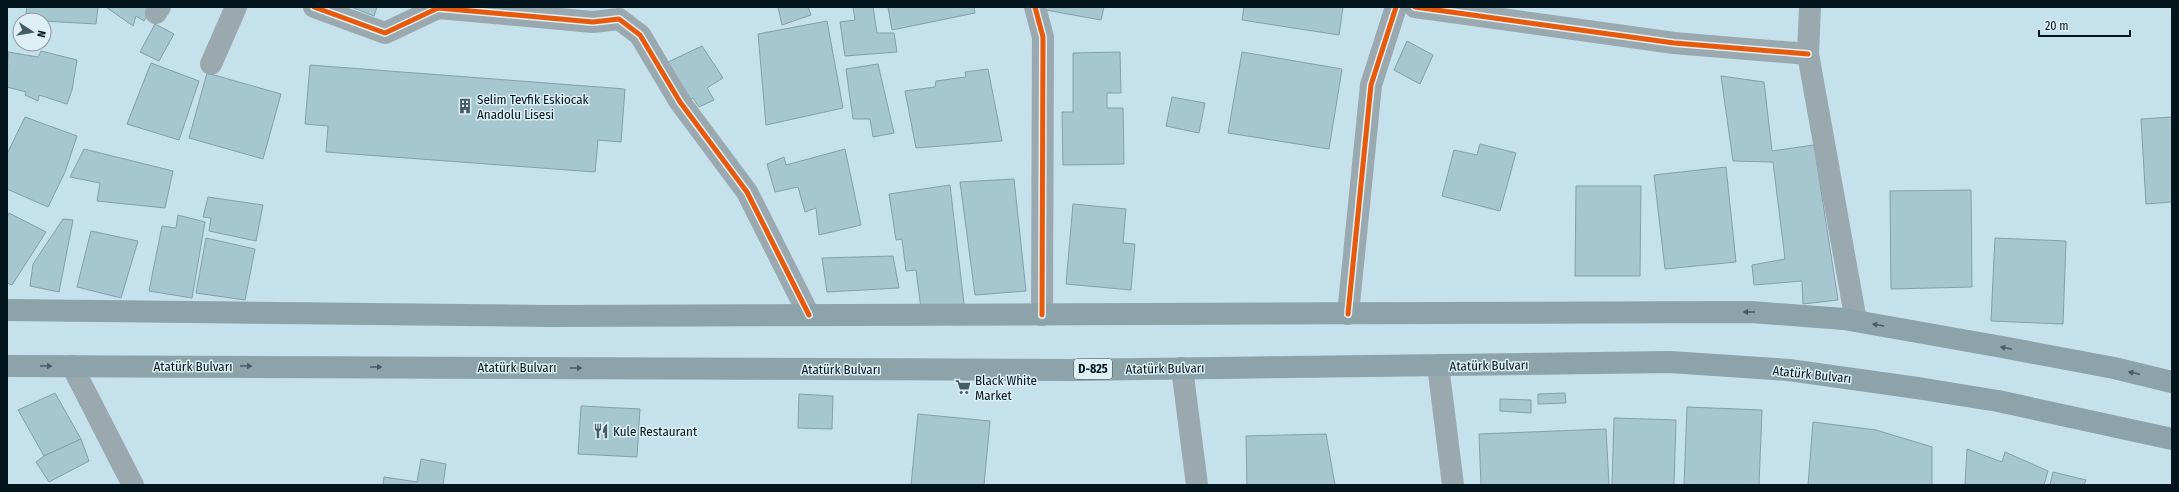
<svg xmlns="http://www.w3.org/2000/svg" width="2179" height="492" viewBox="0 0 2179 492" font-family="'Fira Sans Condensed',sans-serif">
<rect width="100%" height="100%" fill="#c4e1ec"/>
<g fill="#a6c6d0" stroke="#849fa8">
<polygon points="27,7 98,7 96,24 25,20"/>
<polygon points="106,7 152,7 144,21 136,16 133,26"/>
<polygon points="351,7 377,7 374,16"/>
<polygon points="778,7 808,7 811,15 782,25"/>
<polygon points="853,7 873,7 877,33 894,33 897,52 845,56 840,22 855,20"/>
<polygon points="888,7 974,7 975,13 892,30"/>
<polygon points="1040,7 1104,7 1101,20 1040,9"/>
<polygon points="1244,7 1343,7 1339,35 1242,20"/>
<polygon points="827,21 843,108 766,125 758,34"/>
<polygon points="155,24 174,34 159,61 140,52"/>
<polygon points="1407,41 1433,55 1420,84 1394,70"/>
<polygon points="702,46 723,78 707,88 714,100 699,107 693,98 689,101 666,63"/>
<polygon points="41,51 77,60 72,90 67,104 39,95 38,101 25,95 26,92 7,87 8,52 38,57"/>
<polygon points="1120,52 1121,93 1107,93 1107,108 1123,108 1124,164 1063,165 1062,112 1073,112 1073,53"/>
<polygon points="1242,52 1342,69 1329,149 1228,133"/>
<polygon points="151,63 199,81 179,140 127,124"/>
<polygon points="878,64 894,133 873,137 870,119 853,119 846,69"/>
<polygon points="310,65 625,89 621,142 598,140 595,172 326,152 328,126 305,124"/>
<polygon points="988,69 1002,141 916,148 905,91 935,87 936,81 966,77 965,72"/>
<polygon points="207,73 281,94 263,159 189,138"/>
<polygon points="1721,76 1764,82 1772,151 1814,145 1838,300 1803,304 1802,281 1754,285 1752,265 1785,259 1773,162 1733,161"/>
<polygon points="1172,97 1205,103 1199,133 1166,126"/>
<polygon points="25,117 77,136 65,172 48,207 7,189 7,154"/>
<polygon points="2172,117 2172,202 2146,204 2141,119"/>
<polygon points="1480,144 1516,153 1500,211 1442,196 1454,150 1477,155"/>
<polygon points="84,149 173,171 165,208 97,201 100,183 70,177"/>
<polygon points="845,149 861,225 819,235 816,208 805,212 798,187 775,192 767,164 784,157 786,165"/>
<polygon points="1726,167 1736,262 1665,269 1654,175"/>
<polygon points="1014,179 1026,291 975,295 960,182"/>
<polygon points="950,185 964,304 921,309 916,270 906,271 902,239 896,240 889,194"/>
<polygon points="1576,186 1641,186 1640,276 1575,276"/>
<polygon points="1971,190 1972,287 1891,289 1890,191"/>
<polygon points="208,197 263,205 256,241 209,231 211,218 203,217"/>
<polygon points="1073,204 1126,209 1123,243 1135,244 1131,290 1066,284"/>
<polygon points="9,213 46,232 12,285 7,283 7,218"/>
<polygon points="178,215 205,222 192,298 149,291 162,226 176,228"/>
<polygon points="63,219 73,220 59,292 30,286 33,264"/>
<polygon points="91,231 138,241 121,298 77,287"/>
<polygon points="206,238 255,249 245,300 196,293"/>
<polygon points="1995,238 2066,241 2063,324 1991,321"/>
<polygon points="893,256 899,288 827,292 822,258"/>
<polygon points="55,393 81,439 44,456 18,410"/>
<polygon points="1565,393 1566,403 1538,404 1538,394"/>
<polygon points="799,394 833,396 832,429 798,428"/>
<polygon points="1500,399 1531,400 1531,413 1500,411"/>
<polygon points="581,406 640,409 637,457 578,454"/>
<polygon points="1687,407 1762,410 1759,485 1684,485"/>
<polygon points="918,414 990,421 984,485 911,485"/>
<polygon points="1614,418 1676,420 1674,485 1612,485"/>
<polygon points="1813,422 1876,430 1932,447 1932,485 1808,485"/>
<polygon points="1606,429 1609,485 1481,485 1479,434"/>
<polygon points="1326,434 1335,485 1247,485 1246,436"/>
<polygon points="81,439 89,461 49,482 36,462 44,456"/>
<polygon points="1967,449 2002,462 2005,452 2048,471 2044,485 1965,485"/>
<polygon points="421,459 446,464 443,485 383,485 384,477 417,482"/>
<polygon points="2053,472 2086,480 2084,485 2050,485"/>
</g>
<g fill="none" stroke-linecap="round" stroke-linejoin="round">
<g stroke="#9aa9af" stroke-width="22">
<polyline points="314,7 385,33 438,8 593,22 619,19 640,35 680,102 747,192 809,315"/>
<polyline points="1035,7 1043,37 1042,315"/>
<polyline points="1415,7 1674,43 1808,54"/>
<polyline points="1810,7 1808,54 1856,321"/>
<polyline points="156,13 160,7"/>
<polyline points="211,64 236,7"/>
<polyline points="1348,314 1371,85 1396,7"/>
<polyline points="1438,365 1453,485"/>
<polyline points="72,366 133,485"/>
<polyline points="1182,368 1197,485"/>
</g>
<g stroke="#8ca3aa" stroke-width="22">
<polyline points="7,310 549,316 1751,312 1844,319 2002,347 2114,368 2172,382"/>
<polyline points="7,366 1070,370 1670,362 1789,370 1917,388 1998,401 2172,439"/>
</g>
<defs>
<g id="cycleway">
<polyline points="314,7 385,33 438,8 593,22 619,19 640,35 680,102 747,192 809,315"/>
<polyline points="1035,7 1043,37 1042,315"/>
<polyline points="1415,7 1674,43 1808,54"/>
<polyline points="1348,314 1371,85 1396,7"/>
</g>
</defs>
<use href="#cycleway" stroke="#def0f6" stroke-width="8"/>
<use href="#cycleway" stroke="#e8590c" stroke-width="5"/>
</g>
<defs><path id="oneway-solid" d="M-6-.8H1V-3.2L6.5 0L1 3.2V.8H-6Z"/></defs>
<g fill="#475c63">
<use href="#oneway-solid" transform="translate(1749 312) rotate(-180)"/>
<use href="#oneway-solid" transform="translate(1878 325) rotate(-170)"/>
<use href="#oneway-solid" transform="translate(2006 348) rotate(-169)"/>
<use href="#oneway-solid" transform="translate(46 366)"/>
<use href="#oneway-solid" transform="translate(246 366)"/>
<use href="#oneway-solid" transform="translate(376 367)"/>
<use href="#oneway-solid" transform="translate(576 368)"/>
<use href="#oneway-solid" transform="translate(2134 373) rotate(-167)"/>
</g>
<defs>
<symbol id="building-bare" viewBox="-9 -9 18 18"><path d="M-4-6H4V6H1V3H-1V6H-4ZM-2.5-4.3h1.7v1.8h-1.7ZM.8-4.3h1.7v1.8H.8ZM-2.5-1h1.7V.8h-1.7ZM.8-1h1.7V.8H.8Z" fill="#465c65" stroke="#def0f6" stroke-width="2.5" paint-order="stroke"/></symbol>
<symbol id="supermarket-bare" viewBox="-9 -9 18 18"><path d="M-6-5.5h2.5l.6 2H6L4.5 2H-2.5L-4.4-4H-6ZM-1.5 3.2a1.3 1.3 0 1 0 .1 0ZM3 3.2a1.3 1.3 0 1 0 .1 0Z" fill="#465c65" stroke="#def0f6" stroke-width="2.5" paint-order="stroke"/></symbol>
<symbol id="restaurant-bare" viewBox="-9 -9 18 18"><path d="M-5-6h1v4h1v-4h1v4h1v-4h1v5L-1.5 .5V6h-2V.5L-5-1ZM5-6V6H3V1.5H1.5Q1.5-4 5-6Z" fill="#465c65" stroke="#def0f6" stroke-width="2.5" paint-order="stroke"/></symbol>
</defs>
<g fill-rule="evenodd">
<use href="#building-bare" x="454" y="95" width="22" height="22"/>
<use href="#supermarket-bare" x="952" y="376" width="22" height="22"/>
<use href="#restaurant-bare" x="590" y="420" width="22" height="22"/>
</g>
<g text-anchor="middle" stroke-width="3" stroke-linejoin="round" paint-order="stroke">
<rect fill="#def0f6" stroke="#44575d" stroke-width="1" x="1074" y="359" width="38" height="20" rx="3"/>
<g font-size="12" font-weight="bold" fill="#02151c">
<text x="1093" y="373">D-825</text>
</g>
<g font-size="13" fill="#02151c" stroke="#def0f6" text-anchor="start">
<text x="477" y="104">Selim Tevfik Eskiocak<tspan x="477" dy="15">Anadolu Lisesi</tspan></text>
<text x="975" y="385">Black White<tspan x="975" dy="15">Market</tspan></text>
<text x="613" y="436">Kule Restaurant</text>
</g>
<g font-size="13" fill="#02151c" stroke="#def0f6">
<text transform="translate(1489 365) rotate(-1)" y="5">Atatürk Bulvarı</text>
<text x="193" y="371">Atatürk Bulvarı</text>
<text x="517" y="372">Atatürk Bulvarı</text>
<text transform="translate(1165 368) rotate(-1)" y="5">Atatürk Bulvarı</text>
<text x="841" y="374">Atatürk Bulvarı</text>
<text transform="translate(1812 374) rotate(6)" y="5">Atatürk Bulvarı</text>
</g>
</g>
<rect width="2179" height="492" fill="none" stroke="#02151c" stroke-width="16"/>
<g transform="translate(32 32) rotate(102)"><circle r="19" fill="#def0f6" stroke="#86989f"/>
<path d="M0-3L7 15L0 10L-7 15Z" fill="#465c65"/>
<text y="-6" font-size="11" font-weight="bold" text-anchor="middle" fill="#02151c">N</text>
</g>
<path d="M2039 30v6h91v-6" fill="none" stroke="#02151c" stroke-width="2"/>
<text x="2045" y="30" font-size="12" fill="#02151c" stroke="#def0f6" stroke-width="3" paint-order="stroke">20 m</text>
</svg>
